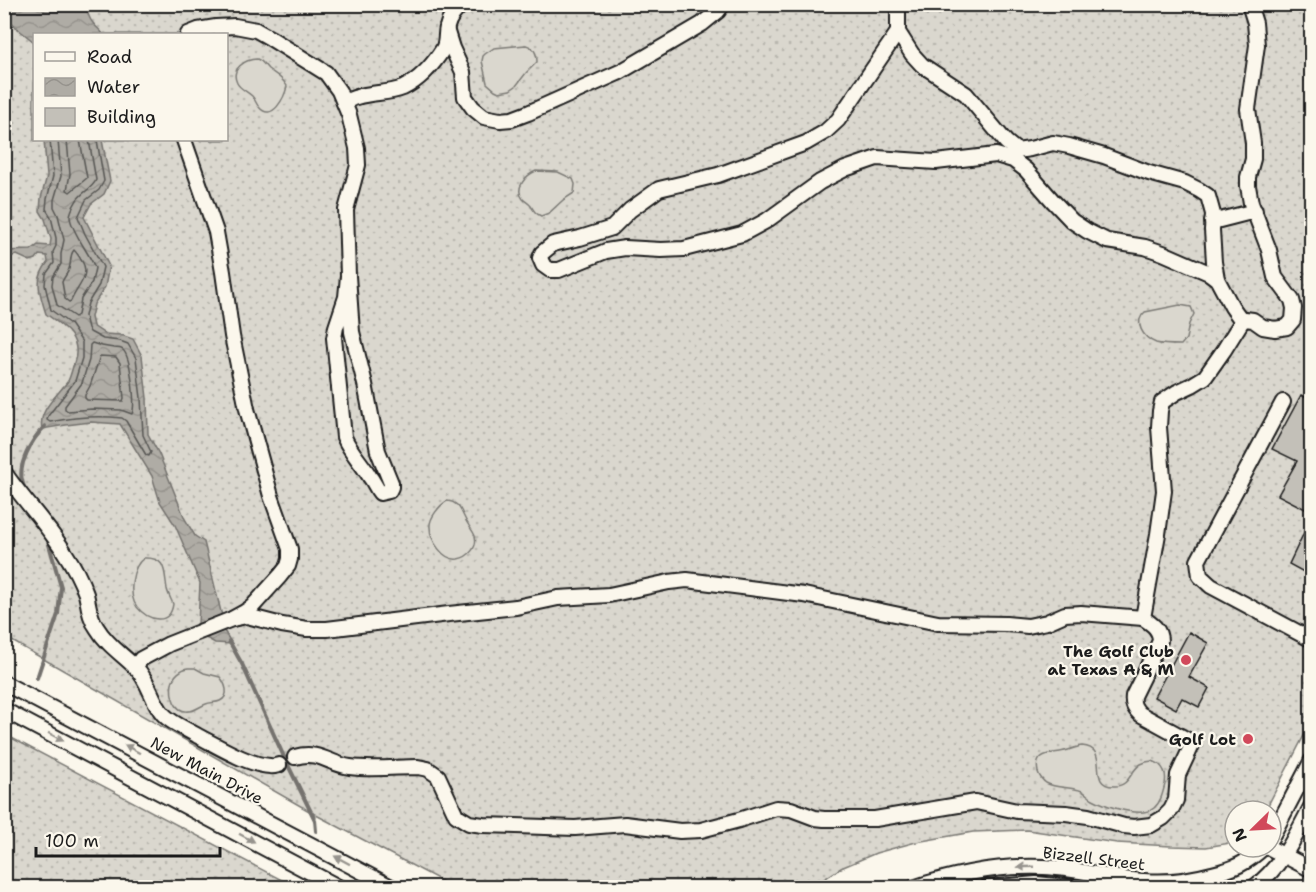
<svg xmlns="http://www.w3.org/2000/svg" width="1316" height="892" viewBox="0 0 1316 892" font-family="'Shantell Sans',sans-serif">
<defs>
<pattern id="grass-dots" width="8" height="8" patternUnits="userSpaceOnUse" patternTransform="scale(1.5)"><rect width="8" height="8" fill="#dad7ce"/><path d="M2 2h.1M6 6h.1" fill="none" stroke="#bab8b0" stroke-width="1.8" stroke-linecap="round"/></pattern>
<pattern id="water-waves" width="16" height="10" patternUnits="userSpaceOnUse" patternTransform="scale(1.5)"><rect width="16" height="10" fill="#afaca5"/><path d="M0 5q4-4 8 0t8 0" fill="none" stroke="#96938d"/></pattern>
</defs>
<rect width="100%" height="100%" fill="#fbf7ec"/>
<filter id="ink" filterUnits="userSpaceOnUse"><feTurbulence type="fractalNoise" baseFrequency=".0167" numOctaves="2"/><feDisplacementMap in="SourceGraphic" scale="12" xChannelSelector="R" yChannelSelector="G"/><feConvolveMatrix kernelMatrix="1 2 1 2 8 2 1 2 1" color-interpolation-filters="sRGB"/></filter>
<g filter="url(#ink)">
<g fill="url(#grass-dots)" stroke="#7b7a75" stroke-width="1.5" fill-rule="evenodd">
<path d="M5,5H1311V722L1265,811H1235V841L1230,843L1206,847L1171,846L1117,843L1027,830L973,832L916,842L876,853L841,868L812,887H453L318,816L5,637ZM34,34H226V140H34Z"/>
<polygon points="4,734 295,887 5,887"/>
</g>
<g fill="#dad7ce" stroke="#7b7a75" stroke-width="1.5">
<path d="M526,45C534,47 537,54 537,62L526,73L516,86L510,90L499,92L495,90L487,83L482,61L483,56L485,54L494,48Z"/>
<path d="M257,59C263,61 264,65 268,69C276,75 282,77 287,86C285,97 272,123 259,107C256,104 255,99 252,96C247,91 240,89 237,83C230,69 245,59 257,59Z"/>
<path d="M536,171L558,172L573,179L575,184L574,193L563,200L549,213L541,216C535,213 534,211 531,206C529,203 525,201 523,199C514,188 526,175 536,171Z"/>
<path d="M1180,305L1191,307L1194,314L1189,324L1186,339L1181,345C1174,345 1163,345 1156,343C1143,338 1133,322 1145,312Z"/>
<path d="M447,501C461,502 461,514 468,524C470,528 473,531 475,536C478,547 469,557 458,559C443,561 430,540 430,527C429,518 440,505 447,501Z"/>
<path d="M144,558C167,557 164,572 167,589C168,594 171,599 173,604C170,626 148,621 137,607C128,595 131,567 144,558Z"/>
<path d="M188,668H195L204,673L220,677C225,683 231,696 220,701C216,703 210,702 206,704C200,706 195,711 189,711C174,713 170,694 172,683C174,675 181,669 188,668Z"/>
<path d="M1082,746C1112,748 1085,786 1114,786C1130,787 1130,770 1141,764C1156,756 1168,768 1165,784C1163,792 1161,802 1154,808C1141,819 1106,806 1093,799C1089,797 1086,793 1082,791C1071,786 1057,789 1046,783C1043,781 1039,776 1038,772C1034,754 1048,754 1060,752C1068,751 1075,747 1082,746Z"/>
</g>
<g fill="url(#water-waves)" stroke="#74726e" stroke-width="1.5">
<path d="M4,5H84C88,10 88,18 93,23C96,28 100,29 103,34H34V42L18,29L5,16Z"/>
<path d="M44,140H102L110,181L104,194L91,204L84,217L109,266L105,287L94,304L91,317L93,326L105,334L121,335L133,339L142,356L147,398L148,434L159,454L185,519L195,536L204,542L222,616L223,629L232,644L215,643L206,638L198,624L200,583L175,525L160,502L152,476L120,424L91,422L66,425L42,429C38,410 57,396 68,381C71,375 72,369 74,363C83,338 63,326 46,314C40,293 33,281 48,262L47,256L39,255L36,259L30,261L17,255L8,257L5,255L4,251L31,250L38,245L50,246L51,239L45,219L40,211L41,198L47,176Z"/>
</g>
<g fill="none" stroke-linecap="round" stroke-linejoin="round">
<g stroke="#575653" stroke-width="1.5">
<path d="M50,140L53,176L47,199L46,209L51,217L56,238V246L53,252L54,263L46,274L45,285L51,310L70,324L82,342V358L75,381L48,416L47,420L50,422C74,417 97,415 122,418L126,421L146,455L149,456L151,452L143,435L141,398L136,358L128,344L120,341L103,339L90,332L88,328L85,316L88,303L99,285L103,267L85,234L78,217L86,200L99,190L104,181L97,140"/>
<path d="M58,140L61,176L54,200V207L58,215L64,240L61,254V264L53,277L52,285L57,305L75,317L78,315L81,299L92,282L95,268C90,254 71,231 70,217C70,211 74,205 77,200C82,192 92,189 96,180L89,140"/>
<polyline points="67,140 70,174 67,190 70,192 87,178 80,140"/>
<path d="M74,250C78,254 80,258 83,263C90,277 76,288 71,301L69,302L65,299L62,282C64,277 68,273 69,269C72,261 69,256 74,250Z"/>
<path d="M92,343C100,346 106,347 114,348C117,348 121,348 123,350C131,357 136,405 132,414L121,410L92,409L68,411L65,409V406L82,383L89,360L90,345Z"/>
<polygon points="100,356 116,357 120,363 124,398 123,401 87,400 85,398 85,395 90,386"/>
</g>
<g stroke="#74726e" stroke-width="4">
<path d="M30,497C28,493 24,488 23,484C16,466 32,439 45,426"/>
<polyline points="229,641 242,664 284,757 315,820 316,831"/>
<polyline points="37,678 58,614 61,587 48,541"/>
</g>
</g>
<g fill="#c3c0b8" stroke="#1c1c1c" stroke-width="1.5">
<polygon points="1301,395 1311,400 1311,512 1278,495 1297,461 1272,449"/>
<polygon points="1311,518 1311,576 1289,564"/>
<polygon points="1189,632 1208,643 1189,677 1209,688 1199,707 1182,698 1176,709 1154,697"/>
</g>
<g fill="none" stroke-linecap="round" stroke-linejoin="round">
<defs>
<g id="minor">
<polyline points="898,4 898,32 838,120 825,132 806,143 718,175 659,189 630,210 612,228 580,238 553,244 542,253 540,258 543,265 550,270 559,270 606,251 625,248 661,250 684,249 742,234 766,221 820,182 845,169 877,158 936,162 996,155 1013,160 1026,170 1053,201 1072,221 1087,231 1107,241 1145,247 1163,253 1209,273 1217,279 1232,307 1242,321"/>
<polyline points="447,32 452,48 463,72 465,97 473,108 484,117 500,120 512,119 528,113 620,72 702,24 718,11 723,4"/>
<polyline points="898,32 912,54 922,65 966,94 1006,142 1017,151 1030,149 1053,143 1069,146 1104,156 1149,173 1185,183 1199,190 1208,196 1213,214 1212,230 1214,262 1217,279"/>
<path d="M188,34L198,30L216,27L235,26L256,30L270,38L326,73L339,91L349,115L357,148L358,165L346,210L348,276L352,332L365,384L378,451L391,483V487L389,491L380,493C376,488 374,482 370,477C361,462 351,453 344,437L334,338L336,327L346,297L348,276"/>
<path d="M344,102C348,101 352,98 357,97C371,92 388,94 403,88C419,80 433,65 443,49C447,42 445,35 447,27C449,17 456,10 463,4"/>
<polyline points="1212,222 1255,211"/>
<polyline points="1283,402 1198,561 1200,576 1211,586 1312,640"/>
<path d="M4,472C23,500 47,524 65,553C73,565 81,580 86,594C89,606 89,617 97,628C107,645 122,654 135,667C149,680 151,700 163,714C172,724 187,729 198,736C218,746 248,765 270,766C273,767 275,766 279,765"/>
<polyline points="232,619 247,616 282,625 307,629 327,629 449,614 516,607 558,598 609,595 669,582 687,580 804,595 938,623 1006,624 1028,626 1047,622 1065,614 1081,613 1143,618"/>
<polyline points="135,667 141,659 169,644 232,619 243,613 252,607 280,576 288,566 290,559 290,549 271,496 247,409 232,336 223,272 216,232 184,140"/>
<polyline points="4,683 393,888"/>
<polyline points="4,710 340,888"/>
<path d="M295,757C319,750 329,764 350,767C370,770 398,767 418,767L428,769L438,776L456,815L469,823L483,825L575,828L625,824L680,831L701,830L739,820L776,808L791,809L815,818L824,819H875L976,802L1017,811L1066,813L1088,816L1124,826L1134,827L1151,825L1163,818L1171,810L1176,800L1178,775L1193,743L1140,714C1134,708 1132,704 1133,696L1160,641C1160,629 1152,624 1143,618L1158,534L1164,491L1159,427L1160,411L1162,402L1177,392L1192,385L1205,377L1224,350L1242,321L1245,319L1253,320L1263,327L1275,329L1287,327L1293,320L1294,308L1292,300L1275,277L1269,250L1251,203L1248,186V177L1253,159V143L1248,109L1257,45L1255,23L1249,4"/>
<polyline points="1271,838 1312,760"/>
<polyline points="1268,847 1312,870"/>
<path d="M913,888C955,874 1000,865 1044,867C1078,868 1110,879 1144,881C1167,883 1190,880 1212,874C1234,869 1247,863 1264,847"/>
<polyline points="986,888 1036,884 1078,888"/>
<path d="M1253,888C1282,867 1296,835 1312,805"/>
</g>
</defs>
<use href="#minor" stroke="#1c1c1c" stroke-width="18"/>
<use href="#minor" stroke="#fbf7ec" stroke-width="14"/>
</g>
<defs><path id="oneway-solid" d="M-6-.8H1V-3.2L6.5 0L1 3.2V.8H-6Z" transform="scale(1.5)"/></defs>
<g fill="#97948e">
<use href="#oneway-solid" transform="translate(56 737) rotate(28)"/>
<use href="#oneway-solid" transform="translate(132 749) rotate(-152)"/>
<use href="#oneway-solid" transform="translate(247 838) rotate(28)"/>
<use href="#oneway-solid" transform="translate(342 860) rotate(-152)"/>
<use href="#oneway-solid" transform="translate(1026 867) rotate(178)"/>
</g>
</g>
<g fill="#d1495b" stroke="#fbf7ec" stroke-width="2">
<circle cx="1186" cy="660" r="6"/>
<circle cx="1248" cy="739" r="6"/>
</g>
<g text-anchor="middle" stroke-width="4.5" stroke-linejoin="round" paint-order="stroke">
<g font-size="16" font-weight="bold" fill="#1c1c1c" stroke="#fbf7ec" text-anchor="end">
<text x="1174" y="657">The Golf Club<tspan x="1174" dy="18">at Texas A &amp; M</tspan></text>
<text x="1236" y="745">Golf Lot</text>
</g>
<g font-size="16" fill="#1c1c1c" stroke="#fbf7ec">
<text transform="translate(207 770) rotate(28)" y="6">New Main Drive</text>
<text transform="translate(1094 858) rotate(7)" y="6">Bizzell Street</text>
</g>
</g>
<rect width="1316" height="892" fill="none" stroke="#fbf7ec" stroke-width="24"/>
<rect x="12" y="12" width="1292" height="868" fill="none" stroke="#1c1c1c" stroke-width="2" filter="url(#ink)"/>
<rect x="33" y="33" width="195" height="108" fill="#fbf7ec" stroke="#a29f99" stroke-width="1.5"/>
<rect x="45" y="52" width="30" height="9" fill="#fbf7ec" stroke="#a29f99" stroke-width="1.5"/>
<text x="87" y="63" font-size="18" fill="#1c1c1c">Road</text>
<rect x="45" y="78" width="30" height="18" fill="url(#water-waves)" stroke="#a29f99" stroke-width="1.5"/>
<text x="87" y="93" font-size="18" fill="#1c1c1c">Water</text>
<rect x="45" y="108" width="30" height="18" fill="#c3c0b8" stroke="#a29f99" stroke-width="1.5"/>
<text x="87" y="123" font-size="18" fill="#1c1c1c">Building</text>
<g transform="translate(1253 829) rotate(246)"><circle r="28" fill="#fbf7ec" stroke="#a29f99" stroke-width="1.5"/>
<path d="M0-4.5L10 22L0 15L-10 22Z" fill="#d1495b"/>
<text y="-9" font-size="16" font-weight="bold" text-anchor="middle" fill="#1c1c1c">N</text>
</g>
<path d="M36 847v9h184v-9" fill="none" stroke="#1c1c1c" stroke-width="3"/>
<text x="45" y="847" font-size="18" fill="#1c1c1c" stroke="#fbf7ec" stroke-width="4.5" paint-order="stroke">100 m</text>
</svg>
